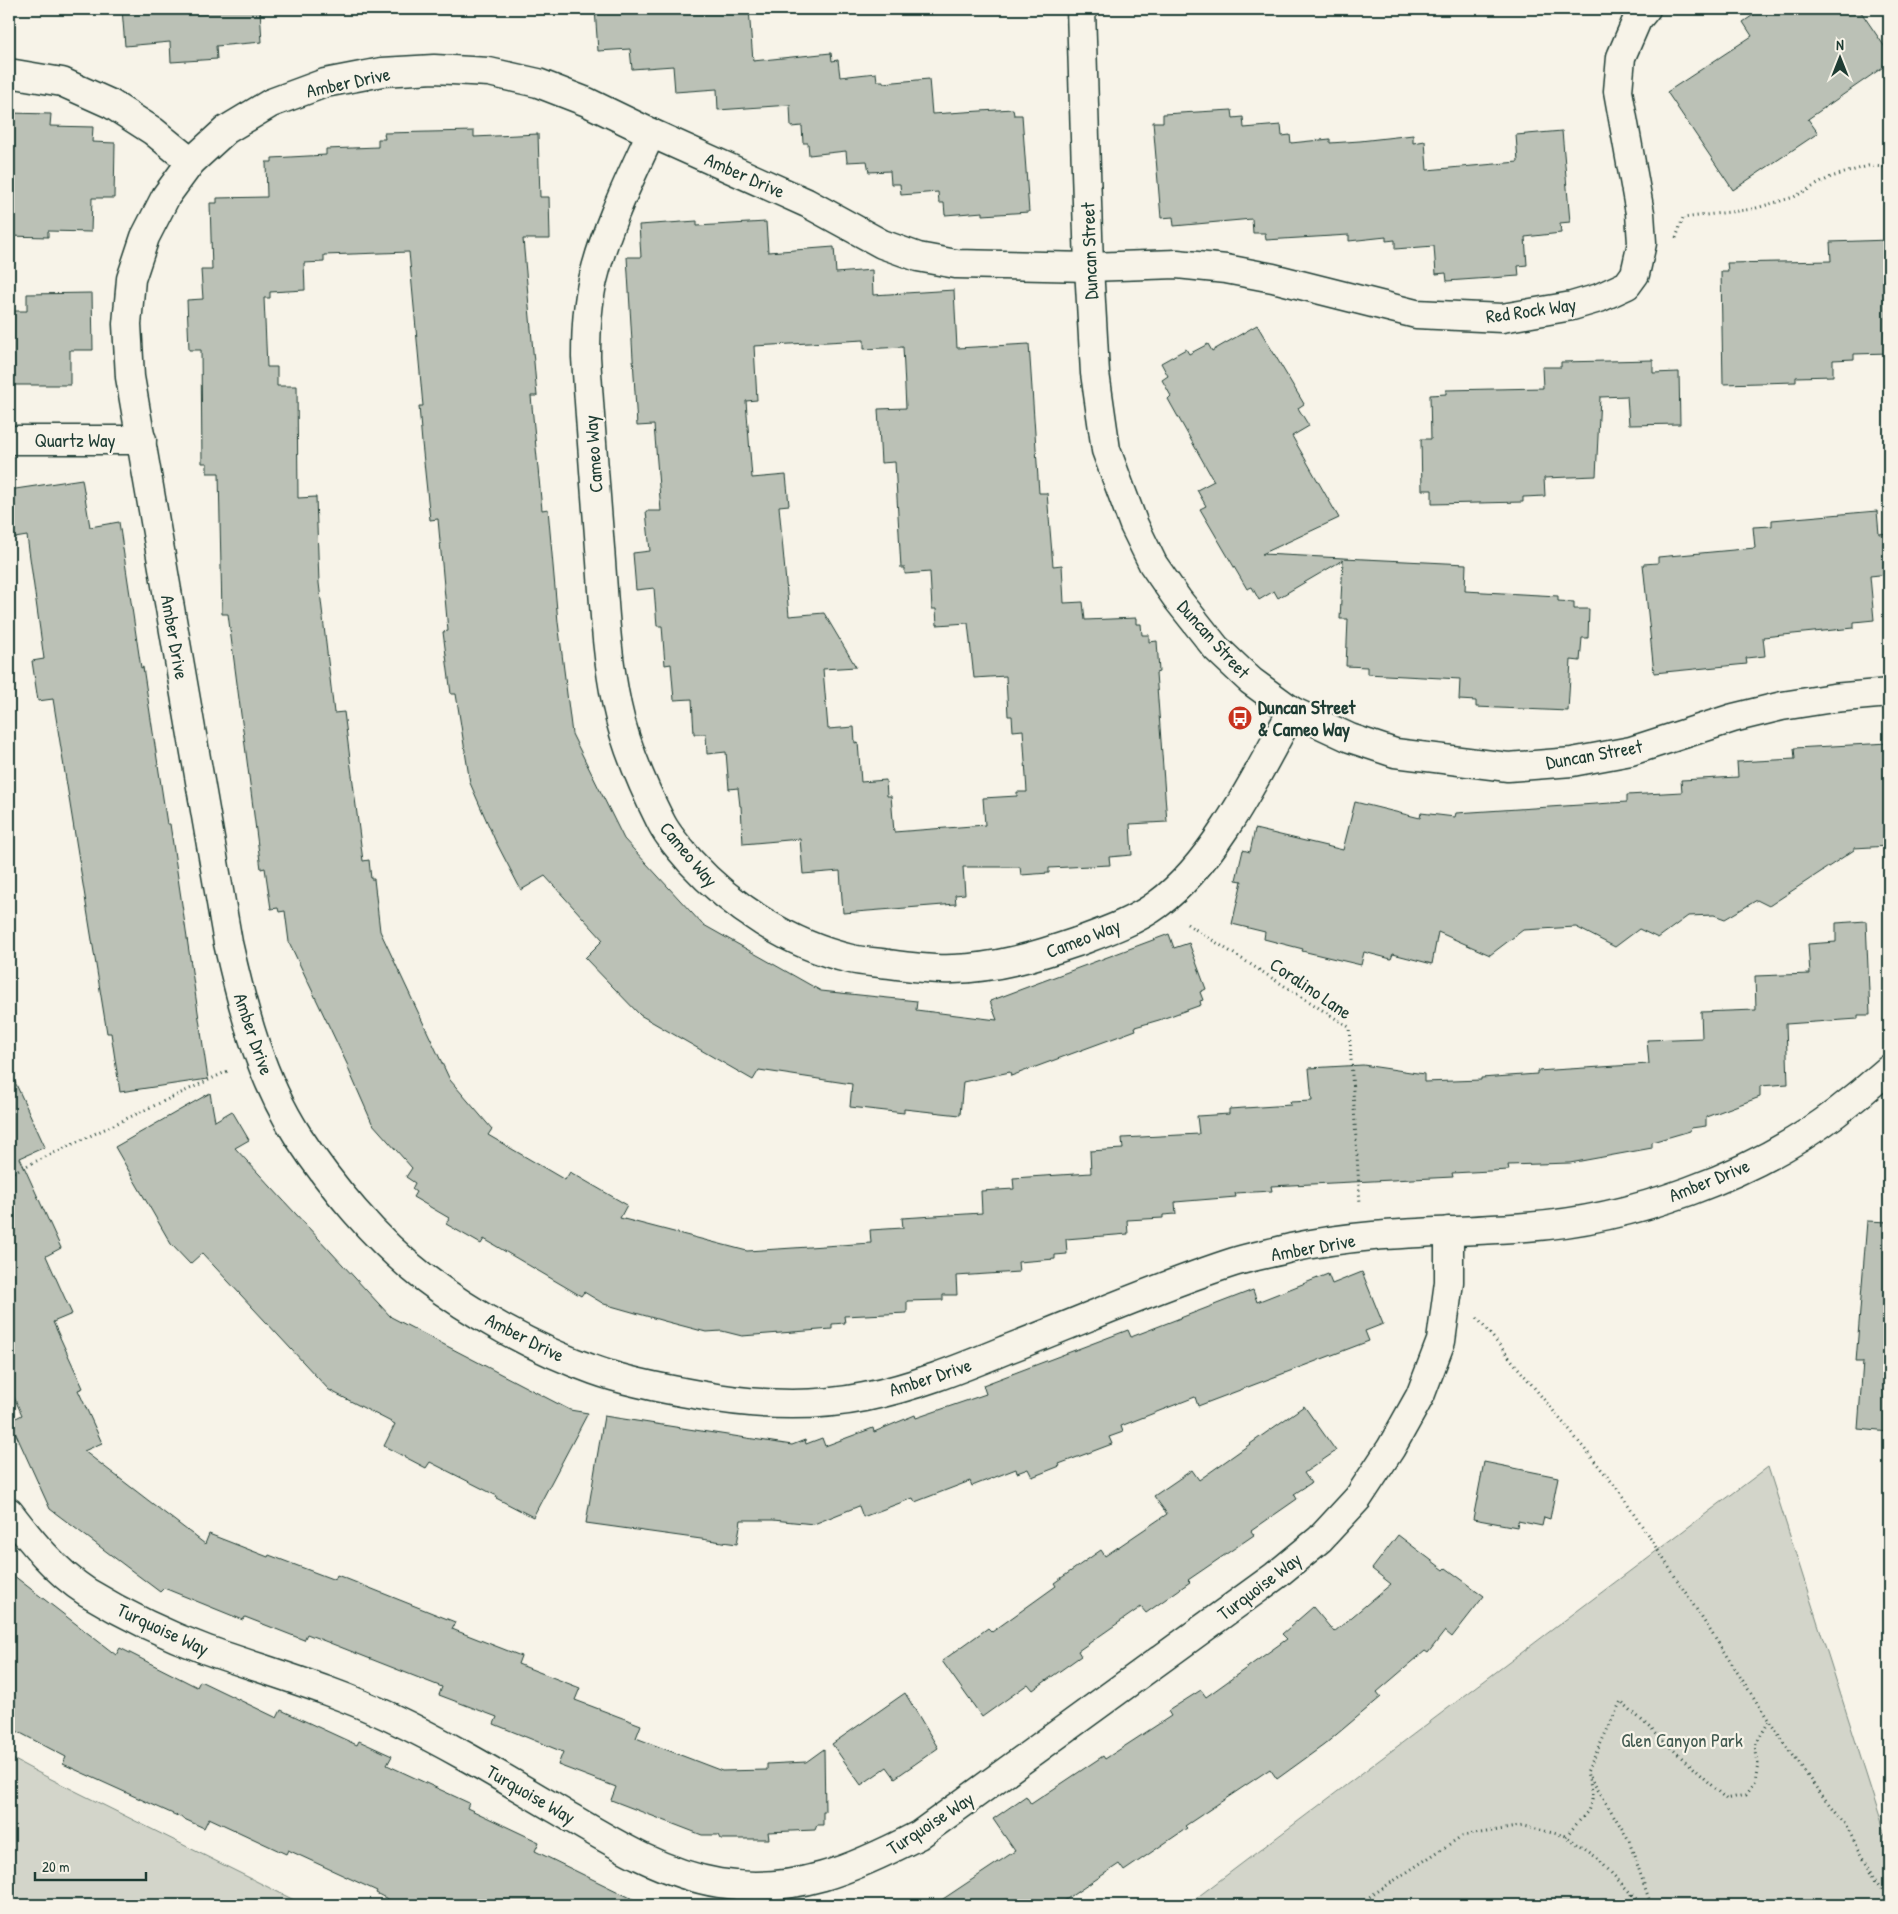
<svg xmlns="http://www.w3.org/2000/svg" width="1898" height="1914" viewBox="0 0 1898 1914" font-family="'Patrick Hand',sans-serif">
<rect width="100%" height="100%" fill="#f7f3e8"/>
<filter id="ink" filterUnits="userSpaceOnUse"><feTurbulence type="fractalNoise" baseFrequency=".02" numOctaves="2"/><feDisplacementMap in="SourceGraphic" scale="10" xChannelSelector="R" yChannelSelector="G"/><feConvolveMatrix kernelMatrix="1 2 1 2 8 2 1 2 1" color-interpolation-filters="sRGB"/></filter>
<g filter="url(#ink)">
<g fill="#d3d5ca" stroke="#79897f">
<polygon points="1768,1467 1889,1846 1889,1905 1187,1905"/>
<polygon points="9,1757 39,1773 304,1905 9,1905"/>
</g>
<g fill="#bbc1b6" stroke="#1f3d34" fill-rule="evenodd">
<polygon points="122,9 260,9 262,42 216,46 217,59 171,62 170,42 125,46"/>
<polygon points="595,9 749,9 753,61 831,53 832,61 838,60 840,77 876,73 877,81 883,81 883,83 929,79 932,114 1013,109 1014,115 1022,115 1029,212 983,215 983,212 945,215 944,203 939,203 938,192 901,195 900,184 891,184 890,171 869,172 867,161 847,162 846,151 809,155 808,143 803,143 802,126 791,127 790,105 718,110 717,89 675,92 673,66 632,69 630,49 598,51"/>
<polygon points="1762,9 1859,9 1889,53 1889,63 1808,119 1818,133 1733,190 1667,92 1752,36 1743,22"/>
<polygon points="1232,110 1233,118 1243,117 1244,128 1281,125 1282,136 1290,135 1291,143 1330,139 1330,143 1360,141 1413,135 1413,143 1425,141 1427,170 1518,162 1516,135 1562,131 1570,222 1560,223 1561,233 1525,237 1527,265 1518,266 1519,276 1447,281 1446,273 1436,274 1434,246 1395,249 1395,240 1386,241 1386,237 1349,241 1349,235 1266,240 1265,233 1253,233 1252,219 1174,226 1173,217 1161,218 1153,122 1163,122 1163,114"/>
<polygon points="9,113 51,114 50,126 93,127 92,142 115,143 114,198 92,198 91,232 48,231 48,237 9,236"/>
<polygon points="474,131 474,137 538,134 540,197 549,197 550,239 523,239 537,396 531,396 542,510 548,509 558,622 572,734 624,839 702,924 821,991 917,1001 916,1010 997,1020 990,1001 1169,934 1174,948 1189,943 1206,989 1200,992 1203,1000 1200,1001 1201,1005 1159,1020 1135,1027 1136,1030 1011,1076 1010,1072 963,1082 960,1115 904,1109 904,1113 850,1107 852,1084 759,1070 753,1080 640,1015 585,958 603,940 545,876 521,890 495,840 470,783 456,694 451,694 443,632 448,631 438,519 430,520 422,443 419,406 423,406 409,252 324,255 324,262 304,263 305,290 270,292 270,298 264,298 267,367 277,367 277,386 297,386 298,498 316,497 319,583 334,713 344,712 363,861 369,860 371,879 374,879 380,931 450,1080 492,1129 488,1135 565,1180 570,1172 627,1205 620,1218 747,1251 871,1243 870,1230 903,1228 902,1218 982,1213 981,1191 1014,1189 1013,1178 1091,1173 1090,1151 1123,1149 1122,1138 1199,1134 1197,1116 1229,1114 1229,1109 1291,1105 1290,1102 1312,1101 1309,1068 1363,1065 1424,1074 1424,1082 1481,1080 1481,1078 1537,1074 1537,1071 1649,1064 1647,1040 1702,1038 1701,1012 1756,1010 1755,976 1810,974 1808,944 1836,942 1836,923 1866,921 1870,1015 1858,1015 1858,1019 1786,1024 1788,1084 1760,1086 1760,1097 1706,1117 1706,1126 1691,1128 1690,1131 1652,1142 1652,1148 1570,1163 1508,1165 1509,1170 1452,1173 1453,1177 1271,1186 1272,1191 1235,1193 1236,1197 1175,1202 1176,1214 1163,1215 1163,1218 1127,1220 1128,1234 1066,1239 1067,1254 1055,1255 1055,1259 1018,1262 1019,1272 956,1276 957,1295 943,1295 943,1300 907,1301 907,1313 844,1316 845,1323 832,1324 832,1329 742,1336 722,1331 706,1332 664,1321 604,1304 584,1292 581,1296 484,1239 481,1244 446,1224 449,1218 413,1197 416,1192 412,1189 415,1183 406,1177 412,1168 372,1123 347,1066 348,1066 289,942 285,911 279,912 278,908 271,909 265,868 261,869 228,614 222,614 219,473 207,473 207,463 202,463 201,350 189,350 187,300 203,299 201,270 212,270 210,203 217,203 217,198 267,197 266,162 272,162 272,158 326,155 326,149 378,147 378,139 385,139 384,133"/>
<path d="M697,221V226L766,222L768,252L834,247L836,273L872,270L873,295L954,290L957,348L1029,344L1039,493H1047L1053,566L1062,565L1064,603L1083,602L1085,620L1136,618V624H1141L1142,635H1149V642L1157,641L1159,672L1156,673L1167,822L1130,824L1132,855L1109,857L1110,865L1049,868V873L1021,875L1020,867H963L965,894L955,895L956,904L843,913L840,871L803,874L800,839L743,844L741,806H740L738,788L729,789L726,752L707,754L706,734H694L692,699L674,700L671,664L665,665L662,626H657L654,588L636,590L633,553L650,551L646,511H661L654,425L637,426L627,257H641L639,225ZM864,340V349L903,347L906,408L878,409L881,463L895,462L901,568H905V574L930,572L932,609H936L937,625L968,623L974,678L1006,676L1008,716H1012L1013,731L1023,730L1027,792H1017V796L983,798L985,825L894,832L891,796H887L886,780L861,782L858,742L855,743L854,727L828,729L823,669L856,667L824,613L789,616L779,506L789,505L786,475L752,478L746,401L757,400L754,346Z"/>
<polygon points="1889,240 1889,353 1854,354 1854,359 1833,360 1833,376 1796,377 1796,382 1723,384 1721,271 1728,271 1727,263 1831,261 1830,242"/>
<polygon points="92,293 93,350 70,350 70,385 9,385 9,311 27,311 27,294"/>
<polygon points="1257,325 1304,404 1298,408 1309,426 1292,436 1339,518 1262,554 1466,564 1465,591 1558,596 1558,601 1574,602 1574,609 1589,609 1588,638 1582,638 1580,661 1571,660 1568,711 1476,707 1476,701 1459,700 1460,679 1367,674 1367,667 1346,666 1348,619 1340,619 1343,560 1278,598 1274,591 1259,600 1252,587 1247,589 1200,509 1206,506 1197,490 1214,481 1168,399 1171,396 1162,380 1168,376 1161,363 1186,349 1189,354 1208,344 1212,351"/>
<polygon points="1653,360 1653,373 1679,372 1680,424 1629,425 1627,396 1600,397 1596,476 1544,478 1545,496 1523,497 1523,502 1432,504 1432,490 1422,490 1421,439 1431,439 1430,395 1446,394 1446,390 1543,388 1542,367 1561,367 1561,362"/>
<polygon points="82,479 90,527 119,522 141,668 143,667 167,824 170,824 208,1079 120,1092 111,1033 107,1033 53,699 38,701 32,661 44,659 27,536 9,539 9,490"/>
<polygon points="1877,511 1879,534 1889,533 1889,574 1870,576 1874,620 1854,622 1854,628 1763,637 1765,656 1746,658 1747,664 1654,673 1643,564 1658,563 1658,557 1755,548 1753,527 1772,526 1772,520"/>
<polygon points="1889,743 1889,846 1854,848 1854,850 1769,906 1757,900 1725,919 1714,915 1688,916 1658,938 1639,929 1615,947 1576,927 1523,930 1490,955 1438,932 1432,964 1393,954 1391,959 1364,952 1361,965 1302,951 1303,949 1264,939 1265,932 1232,924 1242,881 1236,880 1243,850 1250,852 1255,829 1343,850 1355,802 1420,818 1421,813 1455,817 1456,813 1627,802 1627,795 1682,792 1681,780 1738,777 1737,762 1795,759 1794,748"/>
<polygon points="9,1069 45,1147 20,1158 61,1248 46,1256 72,1314 53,1322 83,1388 78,1390 102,1443 84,1451 205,1544 209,1534 268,1557 269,1555 335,1580 337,1575 455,1622 452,1629 521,1656 518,1664 580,1688 575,1700 641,1725 636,1738 722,1771 767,1770 767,1764 806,1762 824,1749 825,1812 823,1812 823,1825 817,1825 815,1830 768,1832 769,1839 721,1839 719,1835 702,1835 611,1800 616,1787 558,1765 563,1752 494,1724 497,1717 439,1695 442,1687 307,1634 304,1640 245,1617 243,1620 164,1588 160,1592 50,1509 10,1421 22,1415 9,1386"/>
<polygon points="210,1093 215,1121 232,1111 249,1140 235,1148 391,1317 570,1410 588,1413 533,1517 496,1498 497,1496 430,1462 426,1468 384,1446 395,1424 329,1390 202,1253 190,1264 171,1244 115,1147"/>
<polygon points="1867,1221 1889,1222 1889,1432 1858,1429 1863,1362 1856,1362"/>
<polygon points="1362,1272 1383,1324 1365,1331 1369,1341 1198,1406 1195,1397 1121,1426 1123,1432 1109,1437 1112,1444 1059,1464 1060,1466 1032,1477 1028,1469 1017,1473 1016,1469 972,1486 970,1481 915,1502 913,1498 863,1517 859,1506 814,1524 773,1520 741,1520 737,1544 586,1523 604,1416 792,1445 805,1440 806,1444 822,1438 825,1446 873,1428 874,1432 915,1415 916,1418 986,1394 983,1385 1128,1330 1131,1337 1253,1290 1257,1302 1328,1274 1332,1284"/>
<polygon points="1304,1406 1336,1451 1304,1473 1311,1483 1294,1494 1297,1499 1251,1531 1254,1535 1188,1580 1190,1582 1146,1613 1141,1607 1078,1651 1081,1656 1033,1690 1028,1684 982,1717 942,1661 988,1628 992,1632 1056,1586 1054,1583 1101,1550 1105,1556 1167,1514 1154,1496 1192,1470 1199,1480"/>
<polygon points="1484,1462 1558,1477 1550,1519 1544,1517 1542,1526 1518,1521 1517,1527 1473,1519"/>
<polygon points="1398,1535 1444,1570 1446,1568 1484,1596 1452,1637 1445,1631 1428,1653 1425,1651 1377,1692 1381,1697 1324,1745 1277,1779 1270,1769 1185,1826 1187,1828 1124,1871 1119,1864 1058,1905 934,1905 1015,1851 993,1819 1026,1796 1031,1804 1103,1756 1105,1759 1171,1716 1168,1711 1201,1690 1206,1697 1287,1639 1282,1634 1313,1607 1334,1632 1391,1584 1372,1569"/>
<polygon points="9,1572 116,1655 120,1648 197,1687 200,1681 277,1718 281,1710 357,1745 359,1741 392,1756 387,1765 469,1803 467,1808 539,1842 535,1851 645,1905 399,1905 376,1893 377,1891 288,1850 286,1854 209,1818 204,1828 63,1764 66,1757 9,1727"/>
<polygon points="905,1693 938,1748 895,1778 887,1767 861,1785 832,1744"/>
</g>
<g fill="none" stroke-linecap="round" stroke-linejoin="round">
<defs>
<g id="minor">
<polyline points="1081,9 1089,267 1095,373 1106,450 1134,525 1153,564 1178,600 1216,648 1251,681 1292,711 1350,738 1395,753 1508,767 1572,762 1631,751 1733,718 1782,706 1833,698 1889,693"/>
<path d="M1646,9L1637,20L1621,57L1618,91L1640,213L1642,243L1635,274L1627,285L1599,298L1572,306L1502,318L1416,314L1273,278L1226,269L1177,264L1089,267L956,264L918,257L882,244L807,203L651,133L587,102L538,83L489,72L434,69L382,72L325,83L271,103L226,130L191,162L166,196L145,237L131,279L127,324L130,377L228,943C243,1010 261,1079 298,1136C330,1185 376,1240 422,1276C472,1314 534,1349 594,1370C627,1382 664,1389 699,1395C753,1405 811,1408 865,1397C914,1387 959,1369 1005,1350C1081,1321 1156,1287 1234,1262C1253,1256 1272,1253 1291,1248C1368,1231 1449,1233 1526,1227C1631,1220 1753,1176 1836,1113C1854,1099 1872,1084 1889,1069"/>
<polyline points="9,73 62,82 111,104 153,131 191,162"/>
<path d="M651,133C629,181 605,229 593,280C587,305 586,331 586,357C590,420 595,484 600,548C604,600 606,655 617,706C625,745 642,784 660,820C667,835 679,848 690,861C732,907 790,945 851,959C864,962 877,962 889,964C910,967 932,970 953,969C996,968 1036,956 1077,942C1104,932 1134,922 1158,904C1215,862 1258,773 1292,711"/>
<polyline points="9,440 142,440"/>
<path d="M9,1512C31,1541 56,1572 87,1592C125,1615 166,1635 207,1650C269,1672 331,1689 390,1717C447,1744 502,1777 556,1809C607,1839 659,1873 719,1883C795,1895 853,1869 919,1835L1275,1576L1320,1539L1358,1498L1391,1448L1420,1396L1441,1341L1449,1282V1231"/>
</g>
</defs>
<use href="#minor" stroke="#1f3d34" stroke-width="31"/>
<g stroke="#1f3d34" stroke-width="3" stroke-dasharray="1 4" stroke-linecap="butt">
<polyline points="1676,238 1683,218 1753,209 1794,197 1831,177 1868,166 1889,167"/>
<polyline points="1187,924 1349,1027 1360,1204"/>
<polyline points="9,1174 230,1070"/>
<polyline points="1477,1318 1620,1492 1769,1721 1814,1785 1844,1823 1875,1878 1889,1898"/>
<polyline points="1590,1777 1629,1840 1651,1905"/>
<polyline points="1566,1836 1588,1811 1592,1800 1592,1791 1587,1772 1621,1701 1726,1799 1745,1795 1755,1782 1758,1764 1755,1746 1769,1721"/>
<polyline points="1631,1894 1633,1905"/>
<polyline points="1357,1905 1462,1836 1523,1826 1566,1836 1596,1857 1642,1905"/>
</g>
<use href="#minor" stroke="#f7f3e8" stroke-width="28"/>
</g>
</g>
<defs>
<symbol id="bus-disc" viewBox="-11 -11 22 22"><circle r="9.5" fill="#c8321e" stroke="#f7f3e8"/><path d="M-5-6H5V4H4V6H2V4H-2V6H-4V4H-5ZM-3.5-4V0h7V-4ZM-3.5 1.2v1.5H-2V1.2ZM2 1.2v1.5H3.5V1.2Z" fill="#fff"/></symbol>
</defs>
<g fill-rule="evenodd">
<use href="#bus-disc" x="1226" y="704" width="28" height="28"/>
</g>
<g text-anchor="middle" stroke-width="4.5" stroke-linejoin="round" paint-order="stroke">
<g font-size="19" fill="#1f3d34" stroke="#f7f3e8">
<text transform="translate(348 82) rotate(-12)" y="7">Amber Drive</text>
<text transform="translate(745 175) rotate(24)" y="7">Amber Drive</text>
<text transform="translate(1089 251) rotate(-92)" y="7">Duncan Street</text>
<text transform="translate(1531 310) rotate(-8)" y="7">Red Rock Way</text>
<text x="75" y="447">Quartz Way</text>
<text transform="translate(593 454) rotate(-94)" y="7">Cameo Way</text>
<text transform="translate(175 637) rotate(80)" y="7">Amber Drive</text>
<text transform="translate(1214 639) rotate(48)" y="7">Duncan Street</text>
<text transform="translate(1594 754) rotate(-10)" y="7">Duncan Street</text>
<text transform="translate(689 854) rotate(50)" y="7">Cameo Way</text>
<text transform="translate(1083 938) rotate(-21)" y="7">Cameo Way</text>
<text transform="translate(1311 988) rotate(34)" y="7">Coralino Lane</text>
<text transform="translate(254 1034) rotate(71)" y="7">Amber Drive</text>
<text transform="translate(1709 1180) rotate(-22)" y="7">Amber Drive</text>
<text transform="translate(1313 1247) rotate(-10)" y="7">Amber Drive</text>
<text transform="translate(525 1337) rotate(27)" y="7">Amber Drive</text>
<text transform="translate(930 1377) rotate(-18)" y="7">Amber Drive</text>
<text transform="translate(1259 1586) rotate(-37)" y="7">Turquoise Way</text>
<text transform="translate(163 1629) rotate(25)" y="7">Turquoise Way</text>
<text transform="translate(531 1794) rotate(30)" y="7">Turquoise Way</text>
<text transform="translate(930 1823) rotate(-33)" y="7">Turquoise Way</text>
</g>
<g font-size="19" font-weight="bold" fill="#1f3d34" stroke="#f7f3e8" text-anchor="start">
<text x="1258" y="714">Duncan Street<tspan x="1258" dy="22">&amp; Cameo Way</tspan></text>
</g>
<g font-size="19" fill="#435b52" stroke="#f7f3e8">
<text x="1682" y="1747">Glen Canyon Park</text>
</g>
</g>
<rect width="1898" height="1914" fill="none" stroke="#f7f3e8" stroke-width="30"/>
<rect x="15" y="15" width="1868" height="1884" fill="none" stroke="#1f3d34" stroke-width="2" filter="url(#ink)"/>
<g transform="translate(1840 58)" stroke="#f7f3e8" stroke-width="4" paint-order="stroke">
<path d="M0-4L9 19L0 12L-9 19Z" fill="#1f3d34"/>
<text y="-8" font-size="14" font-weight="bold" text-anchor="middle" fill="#1f3d34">N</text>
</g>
<path d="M35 1872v8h111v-8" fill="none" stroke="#1f3d34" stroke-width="2.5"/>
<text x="42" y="1872" font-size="15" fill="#1f3d34" stroke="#f7f3e8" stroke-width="4" paint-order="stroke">20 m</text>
</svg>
